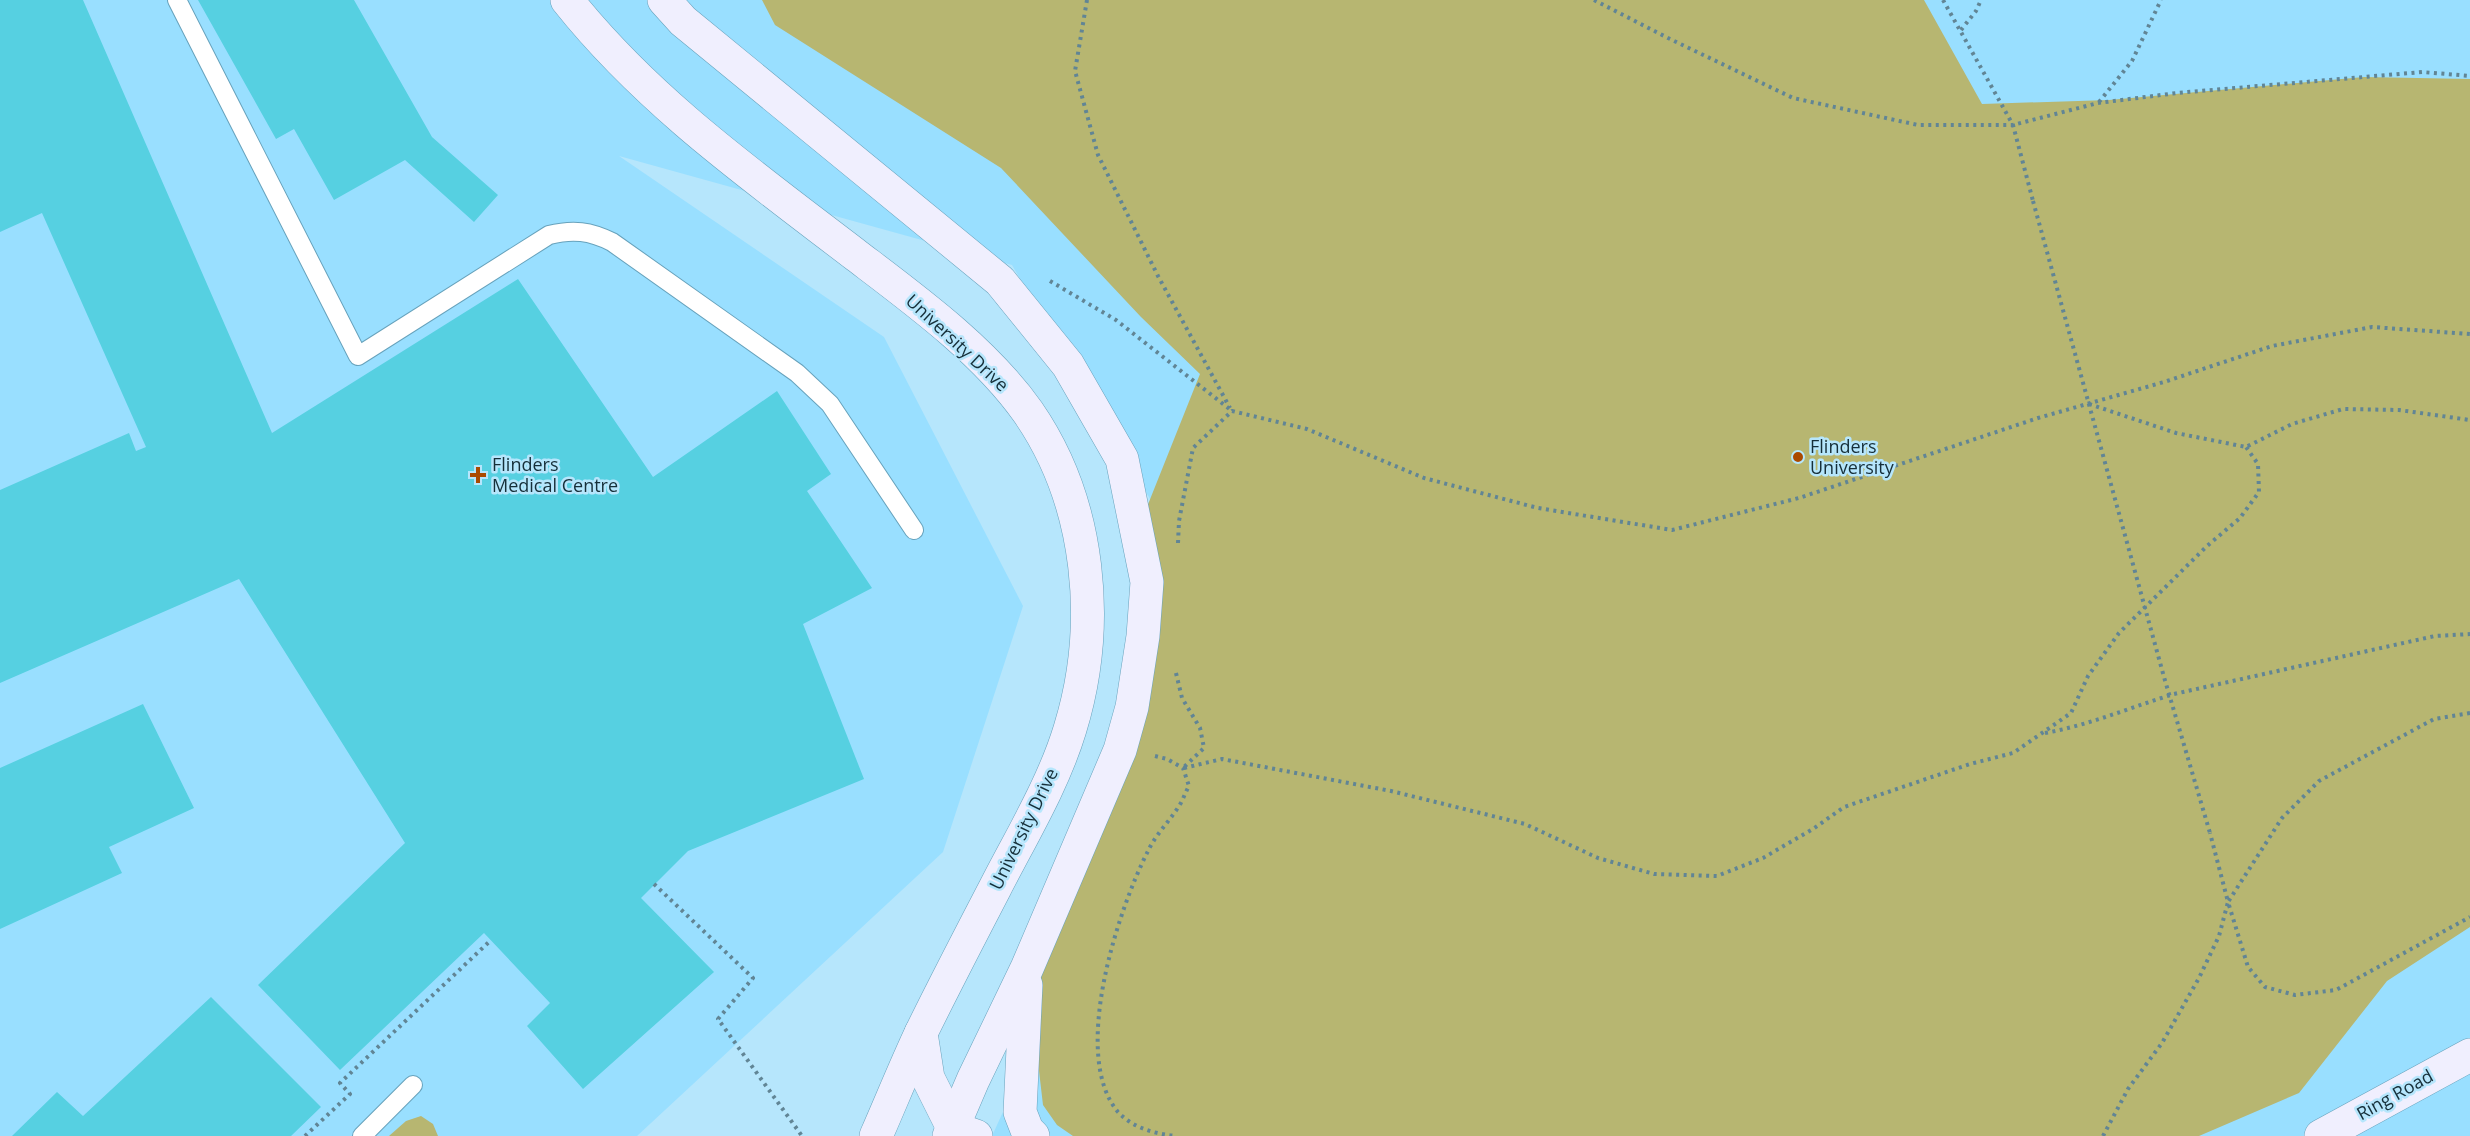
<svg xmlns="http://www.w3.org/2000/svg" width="2470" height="1136" viewBox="0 0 2470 1136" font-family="'Open Sans',sans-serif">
<rect width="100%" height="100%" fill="#b6e6fc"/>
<polygon fill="#99dfff" points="0,0 2470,0 2470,1136 992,1136 1172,741 1192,570 1012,265 619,156 884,337 1023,606 943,852 637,1136 0,1136"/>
<g fill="#b7b671">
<polygon points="762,0 1924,0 1982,104 2109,100 2364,77 2470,79 2470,927 2387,981 2299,1093 2199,1136 1073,1136 1057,1125 1043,1105 1027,968 1120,750 1137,532 1200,374 1141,317 1001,168 775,25"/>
<polygon points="421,1116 433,1124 438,1136 389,1136 406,1121"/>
</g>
<g fill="#56d0e1">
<polygon points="0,0 83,0 272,433 518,279 653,477 777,391 831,474 807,491 872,588 803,624 864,779 688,851 641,898 714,972 583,1089 527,1026 550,1003 484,933 340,1070 258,985 405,843 239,579 0,683 0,490 129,433 136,451 146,447 42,213 0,232"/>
<polygon points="198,0 354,0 432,137 498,195 474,222 405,160 334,200 294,129 276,139"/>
<polygon points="143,704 194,808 109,847 122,873 0,929 0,768"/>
<polygon points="211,997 321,1107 291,1136 12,1136 57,1092 83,1116"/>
</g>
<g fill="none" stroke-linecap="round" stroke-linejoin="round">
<defs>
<g id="lane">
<path d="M177,0L358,356L549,235C573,229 590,231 612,242L797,373L830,404L914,530"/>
<polyline points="362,1136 413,1085"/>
</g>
<g id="secondary">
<path d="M567,0C648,102 754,177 857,256C915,300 985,351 1028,412C1091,503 1102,625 1070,729C1053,785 1021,837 995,888C970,936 945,984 921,1033C905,1067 891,1102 876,1136"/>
<polyline points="664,0 683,21 1000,281 1068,365 1122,459 1147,582 1143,636 1132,707 1120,750 1027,968 973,1080 949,1136"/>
<polyline points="1026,985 1020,1112 1027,1130 1033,1136"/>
<polyline points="921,1033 928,1078 953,1128 976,1136"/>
<polyline points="2321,1136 2470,1055"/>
</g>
</defs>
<use href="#lane" stroke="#67a2bc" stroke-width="20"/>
<use href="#secondary" stroke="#67a2bc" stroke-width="34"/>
<g stroke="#618595" stroke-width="4" stroke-dasharray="3 4.5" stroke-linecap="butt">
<polyline points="1087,0 1075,71 1098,155 1158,276 1230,408"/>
<polyline points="1594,0 1668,38 1793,98 1918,125 2013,125 2098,103 2177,93 2422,72 2470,76"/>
<polyline points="1943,0 2013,125 2033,201"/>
<polyline points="1961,30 1976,11 1981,0"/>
<polyline points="2099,102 2132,61 2161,0"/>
<polyline points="1050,281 1116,320 1232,411"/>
<polyline points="2089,404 2176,433 2246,447 2292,424 2343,409 2399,410 2470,420"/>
<polyline points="1178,543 1179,521 1193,448 1232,411 1307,429 1424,478 1538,508 1672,530 1799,498 2038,418 2164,382 2272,346 2372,327 2470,334"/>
<polyline points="1176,673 1182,698 1200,728 1204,748 1183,768"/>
<polyline points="2470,713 2434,719 2319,781 2282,818 2228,902 2248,967 2265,987 2295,995 2336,990 2470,917"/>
<path d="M2045,733C2090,725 2131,707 2174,694L2435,636L2470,634"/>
<path d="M1155,756L1167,759L1183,768L1189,786C1185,793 1183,800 1179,806C1169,822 1156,834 1148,851C1118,910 1070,1055 1118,1112C1133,1128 1155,1134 1176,1136"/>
<polyline points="1184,768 1222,759 1391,791 1525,824 1598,858 1654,874 1717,876 1763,858 1813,829 1844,807 1970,764 2013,753 2071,713 2088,676 2119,633 2207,546 2240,518 2259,492 2258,464 2246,447"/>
<polyline points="654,884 753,978 718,1019 802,1136"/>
<polyline points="305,1136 350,1094 340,1083 491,940"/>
<polyline points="2103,1136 2128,1089 2162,1043 2199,978 2219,936 2228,902 2210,833"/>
</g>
<use href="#lane" stroke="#fff" stroke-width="18"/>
<use href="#secondary" stroke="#f0effe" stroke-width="33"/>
<polyline stroke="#618595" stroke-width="4" stroke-dasharray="3 4.5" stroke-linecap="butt" points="2033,201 2164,677 2210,833"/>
</g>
<g fill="#aa4a00" stroke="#b6e6fc" stroke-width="2">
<circle cx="1798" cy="457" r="6"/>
<path d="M475 466h6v6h6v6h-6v6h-6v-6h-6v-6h6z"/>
</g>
<g text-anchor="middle" stroke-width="5" stroke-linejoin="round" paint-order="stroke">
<g font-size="18" fill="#162f39" stroke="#b6e6fc">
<text transform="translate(957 343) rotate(43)" y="6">University Drive</text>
<text transform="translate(1024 829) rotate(-64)" y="6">University Drive</text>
<text transform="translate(2395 1095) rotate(-29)" y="6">Ring Road</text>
</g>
<g font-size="18" fill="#162f39" stroke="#b6e6fc" text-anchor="start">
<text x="1810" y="453">Flinders<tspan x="1810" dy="21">University</tspan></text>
<text x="492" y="471">Flinders<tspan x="492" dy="21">Medical Centre</tspan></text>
</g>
</g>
</svg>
